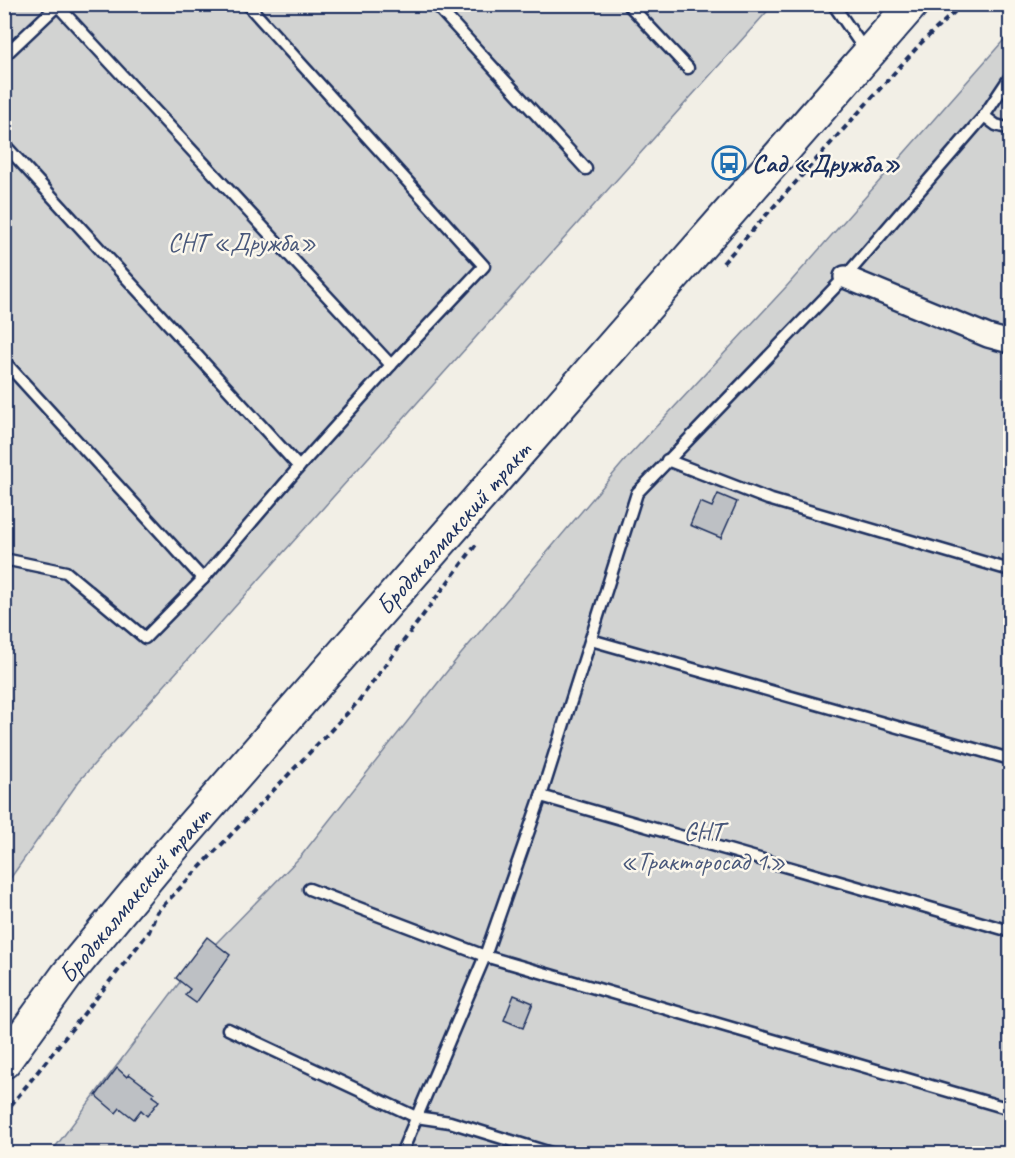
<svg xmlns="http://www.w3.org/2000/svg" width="1015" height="1158" viewBox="0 0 1015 1158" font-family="Caveat,sans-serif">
<rect width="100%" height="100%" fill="#f2efe6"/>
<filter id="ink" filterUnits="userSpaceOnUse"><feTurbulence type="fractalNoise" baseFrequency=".0167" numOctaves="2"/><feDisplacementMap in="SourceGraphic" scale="12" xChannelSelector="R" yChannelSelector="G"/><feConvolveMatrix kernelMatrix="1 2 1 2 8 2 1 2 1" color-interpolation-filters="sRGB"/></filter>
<g filter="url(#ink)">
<g fill="#d2d3d2" stroke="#768198" stroke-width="1.5">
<polygon points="5,5 773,5 79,781 5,886"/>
<polygon points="1010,33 1010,1153 50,1154 186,974 301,856 456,660 626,459 786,287"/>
</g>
<g fill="#bdc0c4" stroke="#1b2f5e" stroke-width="1.5">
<polygon points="718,494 737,502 721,538 690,525 700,502 712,507"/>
<polygon points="207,937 230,955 196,1003 185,995 190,989 176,978"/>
<polygon points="514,995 533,1003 523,1028 504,1020"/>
<polygon points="117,1068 127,1077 129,1074 154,1093 152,1096 159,1101 147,1116 141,1110 134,1119 120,1108 116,1113 96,1096"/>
</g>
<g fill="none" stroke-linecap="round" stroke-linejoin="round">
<defs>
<g id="lane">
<polyline points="56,4 391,365"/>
<polyline points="435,4 586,169"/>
<polyline points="628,4 688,68"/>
<polyline points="833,4 866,52"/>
<polyline points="4,56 59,4"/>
<polyline points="984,116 996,125 1010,129"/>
<polyline points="4,144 299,467"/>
<polyline points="4,361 203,579"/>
<polyline points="667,460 768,499 1010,570"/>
<polyline points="4,559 66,572 145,638 203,579 299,467 391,365 484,266 247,4"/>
<polyline points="591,640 1010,759"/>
<polyline points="541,796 1010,931"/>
<polyline points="309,889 485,956 1010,1109"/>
<polyline points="228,1029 416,1117 450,1122 554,1154"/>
<polyline points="401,1154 485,956 541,796 637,493 845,277 984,116 1010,77"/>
</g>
<polyline id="street" points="845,277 988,336 1010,342"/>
<g id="primary">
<path id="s1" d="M4,1062L67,975L169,852L912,4"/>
</g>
</defs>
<use href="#lane" stroke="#1b2f5e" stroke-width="15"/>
<use href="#street" stroke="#1b2f5e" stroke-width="26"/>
<use href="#primary" stroke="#1b2f5e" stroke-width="36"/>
<g stroke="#1b2f5e" stroke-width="4" stroke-dasharray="6 4.5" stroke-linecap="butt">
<polyline points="723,263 922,42 963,4"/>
<polyline points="4,1114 149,932 157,912 357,703 478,542"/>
</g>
<use href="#lane" stroke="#fbf7ec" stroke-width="10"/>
<use href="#street" stroke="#fbf7ec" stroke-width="21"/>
<use href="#primary" stroke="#fbf7ec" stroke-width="32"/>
</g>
</g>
<defs>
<symbol id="bus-ring" viewBox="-11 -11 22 22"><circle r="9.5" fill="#fbf7ec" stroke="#1f6fb2" stroke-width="1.5"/><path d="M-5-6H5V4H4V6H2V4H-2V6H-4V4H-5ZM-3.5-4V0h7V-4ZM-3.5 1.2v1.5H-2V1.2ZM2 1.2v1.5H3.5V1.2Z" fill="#1f6fb2"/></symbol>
</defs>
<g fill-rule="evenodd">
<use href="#bus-ring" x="710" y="144" width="38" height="38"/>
</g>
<g text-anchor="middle" stroke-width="5" stroke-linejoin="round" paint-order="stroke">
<g font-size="26" font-weight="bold" fill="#1b2f5e" stroke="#fbf7ec" text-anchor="start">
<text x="752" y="172">Сад «Дружба»</text>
</g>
<g font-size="26" fill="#49587b" stroke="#fbf7ec">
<text x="242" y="251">СНТ «Дружба»</text>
<text x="703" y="840">СНТ<tspan x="703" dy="30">«Тракторосад 1»</tspan></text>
</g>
<g font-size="26" fill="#1b2f5e" stroke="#fbf7ec">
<text dy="9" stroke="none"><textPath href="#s1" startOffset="698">Бродокалмакский тракт</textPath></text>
<text dy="9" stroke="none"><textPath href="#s1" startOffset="212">Бродокалмакский тракт</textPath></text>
</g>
</g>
<rect width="1015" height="1158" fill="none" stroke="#fbf7ec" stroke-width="24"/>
<rect x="12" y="12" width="991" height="1134" fill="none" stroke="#1b2f5e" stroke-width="2" filter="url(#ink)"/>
</svg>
